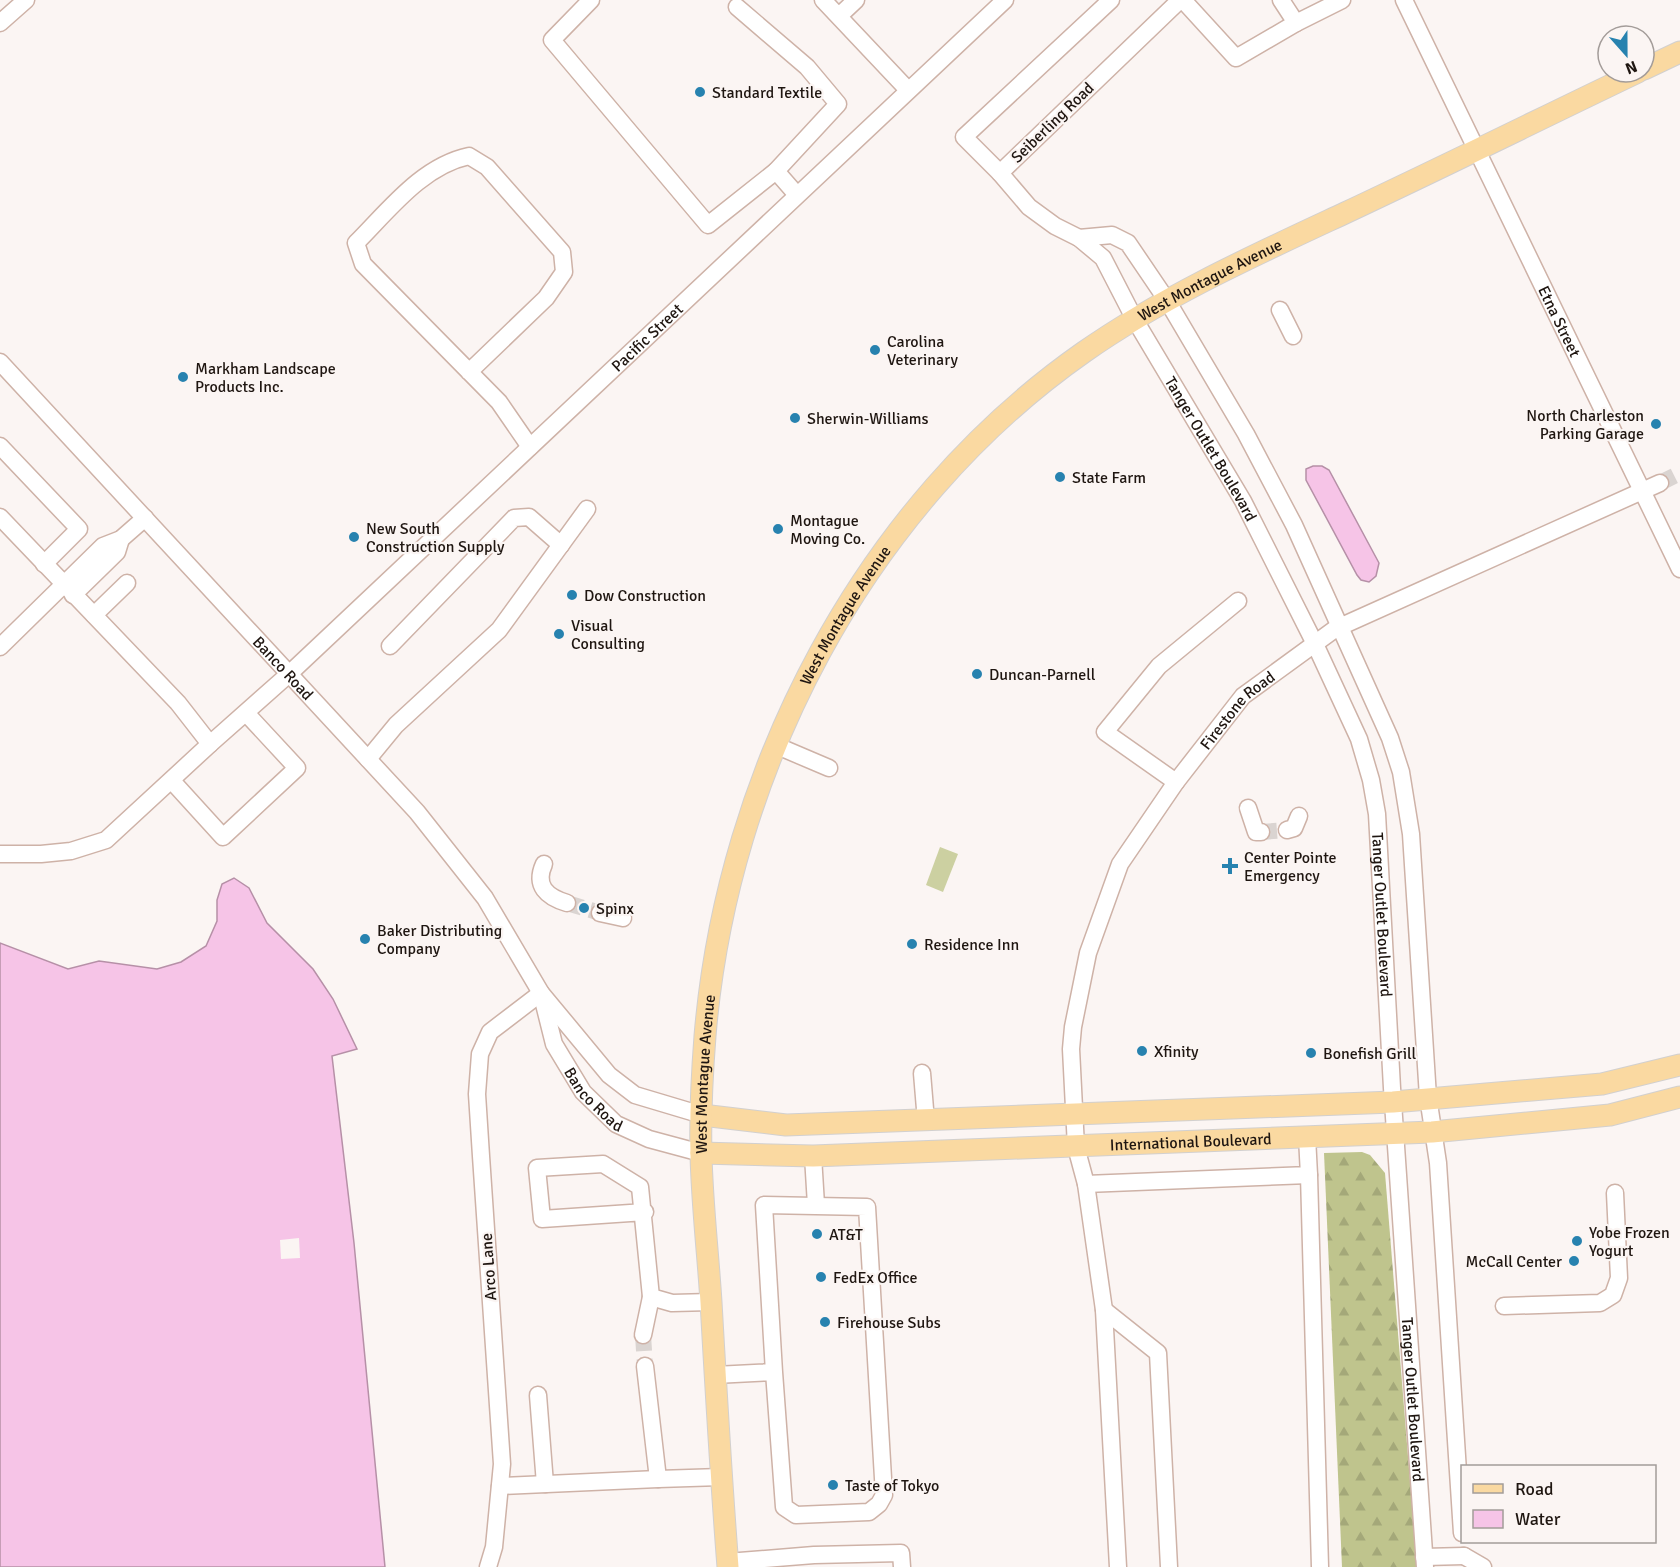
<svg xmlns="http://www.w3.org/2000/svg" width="1680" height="1567" viewBox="0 0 1680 1567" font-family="Signika,sans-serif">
<defs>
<pattern id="forest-firs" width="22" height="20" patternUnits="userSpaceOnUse" patternTransform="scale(1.5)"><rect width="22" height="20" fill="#bfc48d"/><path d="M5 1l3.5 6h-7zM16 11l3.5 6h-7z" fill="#a4a879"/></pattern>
</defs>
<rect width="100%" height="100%" fill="#fbf5f3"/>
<polygon fill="#ccd0a1" points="940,847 958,854 943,892 926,885"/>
<polygon fill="url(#forest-firs)" points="1362,1152 1370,1155 1385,1173 1417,1567 1342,1567 1324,1153"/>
<g fill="#f6c4e7" stroke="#b690a7" stroke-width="1.5">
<polygon points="1313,466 1322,466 1329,470 1379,563 1376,576 1369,582 1361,580 1357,575 1306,480 1306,469"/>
<polygon points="234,878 249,888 267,923 313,969 333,999 357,1049 332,1056 354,1243 385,1567 0,1567 0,943 68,969 99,961 157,969 181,962 206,946 217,921 217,900 222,884"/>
</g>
<polygon fill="#fbf5f3" points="299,1238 300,1258 281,1259 280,1240"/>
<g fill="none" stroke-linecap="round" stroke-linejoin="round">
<g stroke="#dad4d1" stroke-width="16" stroke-dasharray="16 8" stroke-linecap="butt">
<polyline points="1660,483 1680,473"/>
<polyline points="1261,832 1287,830"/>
<polyline points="567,903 600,913"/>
<polyline points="643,1335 645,1366"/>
</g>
<defs>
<g id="minor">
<polyline points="591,0 552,40 708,225 776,171 797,195"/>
<polyline points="823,0 908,90"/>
<path id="s1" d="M1180,0L1000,173L1029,207L1055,226L1079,238L1103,258L1135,320L1243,501L1315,644L1359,739L1371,780L1377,814L1392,1088L1425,1567"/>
<polyline points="1183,0 1236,58 1296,23"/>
<polyline points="1281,0 1296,23 1342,0"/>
<path id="s2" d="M1404,0L1680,569"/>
<polyline points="737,7 807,67 838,104 776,171"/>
<polyline points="839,16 856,0"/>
<polyline points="0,23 26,0"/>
<polyline points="1000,173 964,137 1111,0"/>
<polyline points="1079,238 1112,235 1128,243 1168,302 1246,434 1294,525 1390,738 1401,772 1411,834 1428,1097 1438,1163 1462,1533"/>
<polyline points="1280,310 1293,336"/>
<path id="s3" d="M0,362L417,812L485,898L541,993L609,1075L635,1095L702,1115"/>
<path d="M469,372L546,298L564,272L562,252L487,167L469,156C422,166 389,210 356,243L363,264L499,402L530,447"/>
<polyline points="0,446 79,529 44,564"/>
<polyline points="0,517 178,703 210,744 106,840 71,851 41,854 0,854"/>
<polyline points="73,595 117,552 121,539"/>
<polyline points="94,615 127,583"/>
<polyline points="390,646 514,518 529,517 561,545"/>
<polyline points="0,647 103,546 121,539 145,518"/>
<path id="s4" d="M210,744L289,674L1005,0"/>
<polyline points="775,745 829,768"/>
<polyline points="368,759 396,725 499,630 587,509"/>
<polyline points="172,781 223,837 297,768 246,713"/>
<polyline points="1176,782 1105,732 1159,666 1238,601"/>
<polyline points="1248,808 1256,832 1261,832"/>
<polyline points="1287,830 1294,828 1299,816"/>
<path d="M544,864C534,886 547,897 567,903"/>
<polyline points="600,913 623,918"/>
<path id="s5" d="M542,996L554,1044L583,1092L616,1124L649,1139L701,1153"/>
<polyline points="922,1073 926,1121"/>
<path id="s6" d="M1307,1137L1309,1175L1086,1184L1076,1147L1071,1049L1073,1027L1088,953L1120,864L1176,782L1243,696L1335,629L1660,483"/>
<polyline points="813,1156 816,1205"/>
<polyline points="1309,1175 1320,1567"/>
<polyline points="1086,1184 1104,1310 1118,1567"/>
<polyline points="645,1212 542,1219 537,1168 603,1164 640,1187 651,1297 672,1303 711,1302"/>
<polyline points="1504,1306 1600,1303 1613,1295 1619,1278 1615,1193"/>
<polyline points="1104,1310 1158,1353 1169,1567"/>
<polyline points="643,1335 651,1297"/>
<polyline points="645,1366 658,1479 721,1477"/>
<polyline points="715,1375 774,1372 764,1205 867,1207 884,1495 879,1504 869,1512 796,1515 784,1507 774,1372"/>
<polyline points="538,1395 545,1484"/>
<polyline points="500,1486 658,1479"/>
<polyline points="1464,1556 1483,1567"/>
<polyline points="1424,1557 1464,1556"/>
<polyline points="727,1562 814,1555 901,1553 902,1567"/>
<polyline points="488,1567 494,1547 502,1464 481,1156 477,1094 480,1054 490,1032 541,993"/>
</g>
<g id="major">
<polyline points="1644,69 1680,52"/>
<polyline points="702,1115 786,1125 1393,1102 1602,1084 1680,1065"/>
<path id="s7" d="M701,1153L813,1156L1432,1132L1610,1115L1680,1097"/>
<path id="s8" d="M728,1567C721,1479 716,1390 711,1302C708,1253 702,1203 701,1154C700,1115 702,1075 705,1036C727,770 864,506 1084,352C1164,296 1257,254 1345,213C1443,167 1540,119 1638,72"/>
</g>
</defs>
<use href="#minor" stroke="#ceb2a7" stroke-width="19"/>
<use href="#major" stroke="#d2d0cf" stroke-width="23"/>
<use href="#minor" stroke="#fff" stroke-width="16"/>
<use href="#major" stroke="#fad9a1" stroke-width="21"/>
</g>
<g fill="#2782af" stroke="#fbf5f3" stroke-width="2">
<circle cx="700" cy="92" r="6"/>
<circle cx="875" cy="350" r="6"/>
<circle cx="183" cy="377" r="6"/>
<circle cx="795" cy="418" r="6"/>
<circle cx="1656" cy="424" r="6"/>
<circle cx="1060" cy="477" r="6"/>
<circle cx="778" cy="529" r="6"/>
<circle cx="354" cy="537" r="6"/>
<circle cx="572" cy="595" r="6"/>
<circle cx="559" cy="634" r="6"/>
<circle cx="977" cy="674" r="6"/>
<path d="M1227 857h6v6h6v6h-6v6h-6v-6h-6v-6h6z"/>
<circle cx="584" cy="908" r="6"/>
<circle cx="365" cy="939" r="6"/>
<circle cx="912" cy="944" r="6"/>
<circle cx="1142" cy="1051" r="6"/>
<circle cx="1311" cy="1053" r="6"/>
<circle cx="817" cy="1234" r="6"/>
<circle cx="1577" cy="1241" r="6"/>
<circle cx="1574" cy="1261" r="6"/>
<circle cx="821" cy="1277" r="6"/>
<circle cx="825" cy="1322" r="6"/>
<circle cx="833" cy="1485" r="6"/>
</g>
<g text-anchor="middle" stroke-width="4.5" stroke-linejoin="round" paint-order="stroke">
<g font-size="16" fill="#1f1611" stroke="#fbf5f3" text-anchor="start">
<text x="712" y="98">Standard Textile</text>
<text x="887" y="347">Carolina<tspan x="887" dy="18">Veterinary</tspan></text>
<text x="195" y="374">Markham Landscape<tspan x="195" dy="18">Products Inc.</tspan></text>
<text x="1644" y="421" text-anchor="end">North Charleston<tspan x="1644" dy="18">Parking Garage</tspan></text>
<text x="807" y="424">Sherwin-Williams</text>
<text x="1072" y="483">State Farm</text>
<text x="790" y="526">Montague<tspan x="790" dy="18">Moving Co.</tspan></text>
<text x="366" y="534">New South<tspan x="366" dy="18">Construction Supply</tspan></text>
<text x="584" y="601">Dow Construction</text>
<text x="571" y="631">Visual<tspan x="571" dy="18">Consulting</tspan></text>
<text x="989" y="680">Duncan-Parnell</text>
<text x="1244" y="863">Center Pointe<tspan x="1244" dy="18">Emergency</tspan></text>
<text x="596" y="914">Spinx</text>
<text x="377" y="936">Baker Distributing<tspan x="377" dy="18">Company</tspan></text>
<text x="924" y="950">Residence Inn</text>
<text x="1154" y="1057">Xfinity</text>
<text x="1323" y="1059">Bonefish Grill</text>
<text x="1589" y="1238">Yobe Frozen<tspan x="1589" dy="18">Yogurt</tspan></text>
<text x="829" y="1240">AT&amp;T</text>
<text x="1562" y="1267" text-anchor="end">McCall Center</text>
<text x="833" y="1283">FedEx Office</text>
<text x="837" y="1328">Firehouse Subs</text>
<text x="845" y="1491">Taste of Tokyo</text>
</g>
<g font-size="16" fill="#1f1611" stroke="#fbf5f3">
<text transform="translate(1052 122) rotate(-44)" y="6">Seiberling Road</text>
<text dy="6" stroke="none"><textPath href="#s8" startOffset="1484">West Montague Avenue</textPath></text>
<text dy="6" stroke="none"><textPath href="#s2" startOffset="357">Etna Street</textPath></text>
<text dy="6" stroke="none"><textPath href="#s4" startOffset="597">Pacific Street</textPath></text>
<text dy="6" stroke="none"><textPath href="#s1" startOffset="604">Tanger Outlet Boulevard</textPath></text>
<text dy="6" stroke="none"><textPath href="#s8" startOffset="980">West Montague Avenue</textPath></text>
<text dy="6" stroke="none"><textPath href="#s3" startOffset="417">Banco Road</textPath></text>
<text dy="6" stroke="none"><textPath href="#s6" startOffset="784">Firestone Road</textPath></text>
<text dy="6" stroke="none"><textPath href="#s1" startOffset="1108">Tanger Outlet Boulevard</textPath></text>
<text dy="6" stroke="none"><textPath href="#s8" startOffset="494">West Montague Avenue</textPath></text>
<text dy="6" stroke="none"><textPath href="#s5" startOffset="118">Banco Road</textPath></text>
<text dy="6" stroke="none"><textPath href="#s7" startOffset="490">International Boulevard</textPath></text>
<text transform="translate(488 1267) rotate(-94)" y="6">Arco Lane</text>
<text dy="6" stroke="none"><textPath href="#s1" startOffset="1594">Tanger Outlet Boulevard</textPath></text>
</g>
</g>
<rect x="1461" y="1465" width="195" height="78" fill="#fbf5f3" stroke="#a39c99" stroke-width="1.5"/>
<rect x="1473" y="1484" width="30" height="9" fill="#fad9a1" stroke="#a39c99" stroke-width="1.5"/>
<text x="1515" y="1495" font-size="18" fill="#1f1611">Road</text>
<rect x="1473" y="1510" width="30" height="18" fill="#f6c4e7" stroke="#a39c99" stroke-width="1.5"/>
<text x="1515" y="1525" font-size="18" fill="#1f1611">Water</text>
<g transform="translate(1626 54) rotate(159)"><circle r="28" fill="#fbf5f3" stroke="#a39c99" stroke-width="1.5"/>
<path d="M0-4.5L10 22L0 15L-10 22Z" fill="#2782af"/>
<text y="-9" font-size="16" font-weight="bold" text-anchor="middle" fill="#1f1611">N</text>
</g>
</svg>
